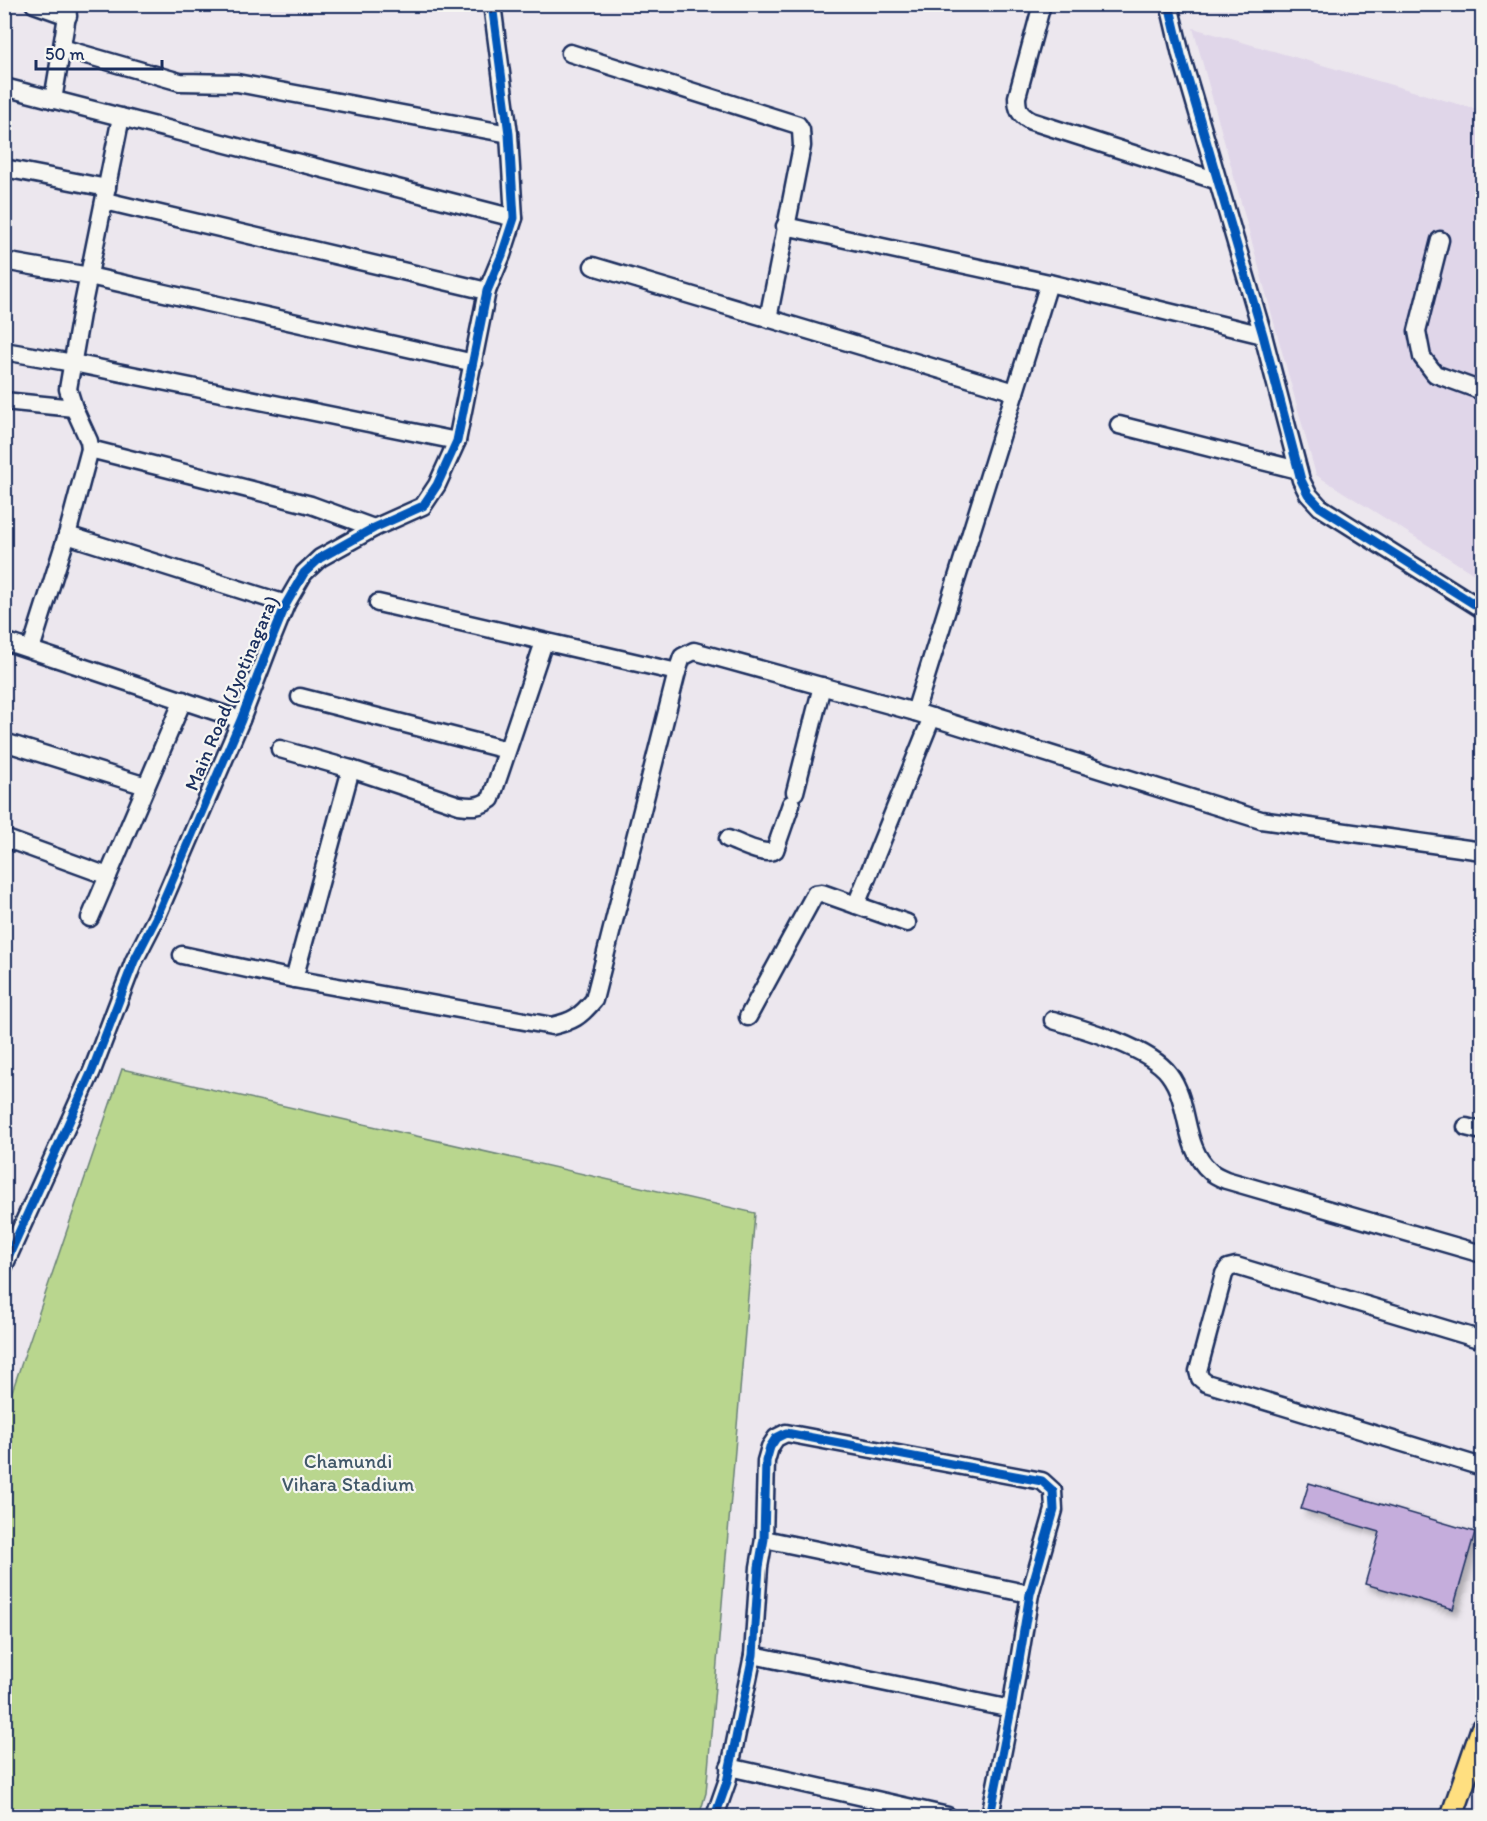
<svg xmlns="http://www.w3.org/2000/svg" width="1487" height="1821" viewBox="0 0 1487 1821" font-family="Itim,sans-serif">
<defs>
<filter id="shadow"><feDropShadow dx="5" dy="5" stdDeviation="3" flood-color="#0004"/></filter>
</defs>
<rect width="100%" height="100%" fill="#ece7ee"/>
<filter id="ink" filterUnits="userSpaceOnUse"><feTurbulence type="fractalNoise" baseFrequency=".0167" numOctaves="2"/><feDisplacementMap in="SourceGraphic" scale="12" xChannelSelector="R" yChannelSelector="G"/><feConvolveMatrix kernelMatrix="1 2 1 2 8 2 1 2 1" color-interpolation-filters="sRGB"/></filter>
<g filter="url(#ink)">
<polygon fill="#e0d6e9" points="1193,28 1482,111 1482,579 1316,475"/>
<polygon fill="#b9d68e" stroke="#6a8276" stroke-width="1.5" points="122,1069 755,1213 706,1793 699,1816 5,1816 5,1412"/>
<polygon fill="#c5addc" stroke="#1b2f5e" stroke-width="1.5" filter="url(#shadow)" points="1309,1483 1475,1532 1453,1609 1365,1584 1380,1532 1301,1509"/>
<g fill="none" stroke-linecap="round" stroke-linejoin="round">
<defs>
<g id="minor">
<polyline points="34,4 68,16"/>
<path d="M1042,4L1017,97C1017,110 1020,115 1031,121L1218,181"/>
<polyline points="1169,4 1181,55 1263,335 1301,480 1308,494 1320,507 1482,609"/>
<polyline points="62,48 180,82 237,83 509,134"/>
<polyline points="570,53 798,125 801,130 802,146 768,319"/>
<polyline points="4,87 514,218"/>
<polyline points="53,100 69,4"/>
<polyline points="4,168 107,188"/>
<polyline points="105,201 487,291"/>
<polyline points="785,226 1049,283 1263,335"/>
<polyline points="1440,240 1417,331 1422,357 1435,374 1482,391"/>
<polyline points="4,261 89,276 474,363"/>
<polyline points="593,266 1015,392"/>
<polyline points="4,351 73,363 457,441"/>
<polyline points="4,401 74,408"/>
<polyline points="1119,425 1298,470"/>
<polyline points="90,449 311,505 374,528"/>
<polyline points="67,535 286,604"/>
<polyline points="378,603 677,672"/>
<polyline points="4,641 241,720"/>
<polyline points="31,649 67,535 90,449 89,441 74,408 68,389 81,314 121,117"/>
<polyline points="300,697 507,750"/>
<polyline points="915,712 1049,283"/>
<polyline points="4,742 146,786"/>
<path d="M280,749L351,769L459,805C472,807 480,807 491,799L544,642"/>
<polyline points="795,792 822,686"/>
<polyline points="4,838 108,876"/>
<path d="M728,839C740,843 764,857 775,850L791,804"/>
<polyline points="856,905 932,717"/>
<polyline points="90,918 183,700"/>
<path d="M182,955L294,979L552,1026C573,1021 580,1017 594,1000L677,672L682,657L694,651L915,712L1261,820L1482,851"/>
<polyline points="294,979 351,769"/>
<polyline points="748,1017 815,894 822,893 907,923"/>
<path d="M1053,1020C1084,1029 1150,1048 1169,1074C1191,1103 1182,1147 1210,1171C1214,1175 1221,1178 1226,1180L1482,1254"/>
<polyline points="1466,1127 1482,1131"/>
<polyline points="4,1266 92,1071 134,961 156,918 241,720 271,641 286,604 304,573 320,558 374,528 423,506 437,485 457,441 487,291 502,255 514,218 509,134 492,4"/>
<polyline points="1482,1340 1236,1266 1228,1268 1224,1274 1198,1371 1200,1378 1206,1383 1482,1467"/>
<polyline points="764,1539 1030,1594"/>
<polyline points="753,1655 1011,1709"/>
<polyline points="729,1767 948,1816"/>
<polyline points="715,1816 727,1782 753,1655 759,1567 764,1539 766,1461 770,1447 776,1438 786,1433 1042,1481 1053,1491 1054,1510 1030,1594 1011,1709 990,1816"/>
</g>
<polyline id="major" points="1452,1816 1482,1729"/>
</defs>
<use href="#minor" stroke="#1b2f5e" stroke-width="21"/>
<use href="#major" stroke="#1b2f5e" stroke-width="26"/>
<use href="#minor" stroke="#f6f6f2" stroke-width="16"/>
<use href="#major" stroke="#ffdf80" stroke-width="21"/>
<defs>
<g id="cycleway">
<polyline points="1169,4 1181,55 1263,335 1301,480 1308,494 1320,507 1482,609"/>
<polyline points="4,1266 92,1071 134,961 156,918 241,720 271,641 286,604 304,573 320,558 374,528 423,506 437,485 457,441 487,291 502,255 514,218 509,134 492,4"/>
<polyline points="715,1816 727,1782 753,1655 759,1567 764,1539 766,1461 770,1447 776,1438 786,1433 1042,1481 1053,1491 1054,1510 1030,1594 1011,1709 990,1816"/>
</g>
</defs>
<use href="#cycleway" stroke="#f6f6f2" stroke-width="13"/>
<use href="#cycleway" stroke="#0057b8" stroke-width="9"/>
</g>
</g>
<g text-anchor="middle" stroke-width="4.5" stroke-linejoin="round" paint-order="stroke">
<g font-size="20" fill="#1b2f5e" stroke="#f6f6f2">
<text transform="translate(231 693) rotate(-67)" y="7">Main Road (Jyotinagara)</text>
</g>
<g font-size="20" fill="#42596a" stroke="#f6f6f2">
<text x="348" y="1468">Chamundi<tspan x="348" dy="23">Vihara Stadium</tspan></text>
</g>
</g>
<rect width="1487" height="1821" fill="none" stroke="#f6f6f2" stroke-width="24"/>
<rect x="12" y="12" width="1463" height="1797" fill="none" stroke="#1b2f5e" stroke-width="2" filter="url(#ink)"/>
<path d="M36 60v9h126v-9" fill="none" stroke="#1b2f5e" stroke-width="3"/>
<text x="45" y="60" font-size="18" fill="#1b2f5e" stroke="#f6f6f2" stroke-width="4.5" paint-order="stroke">50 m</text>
</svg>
